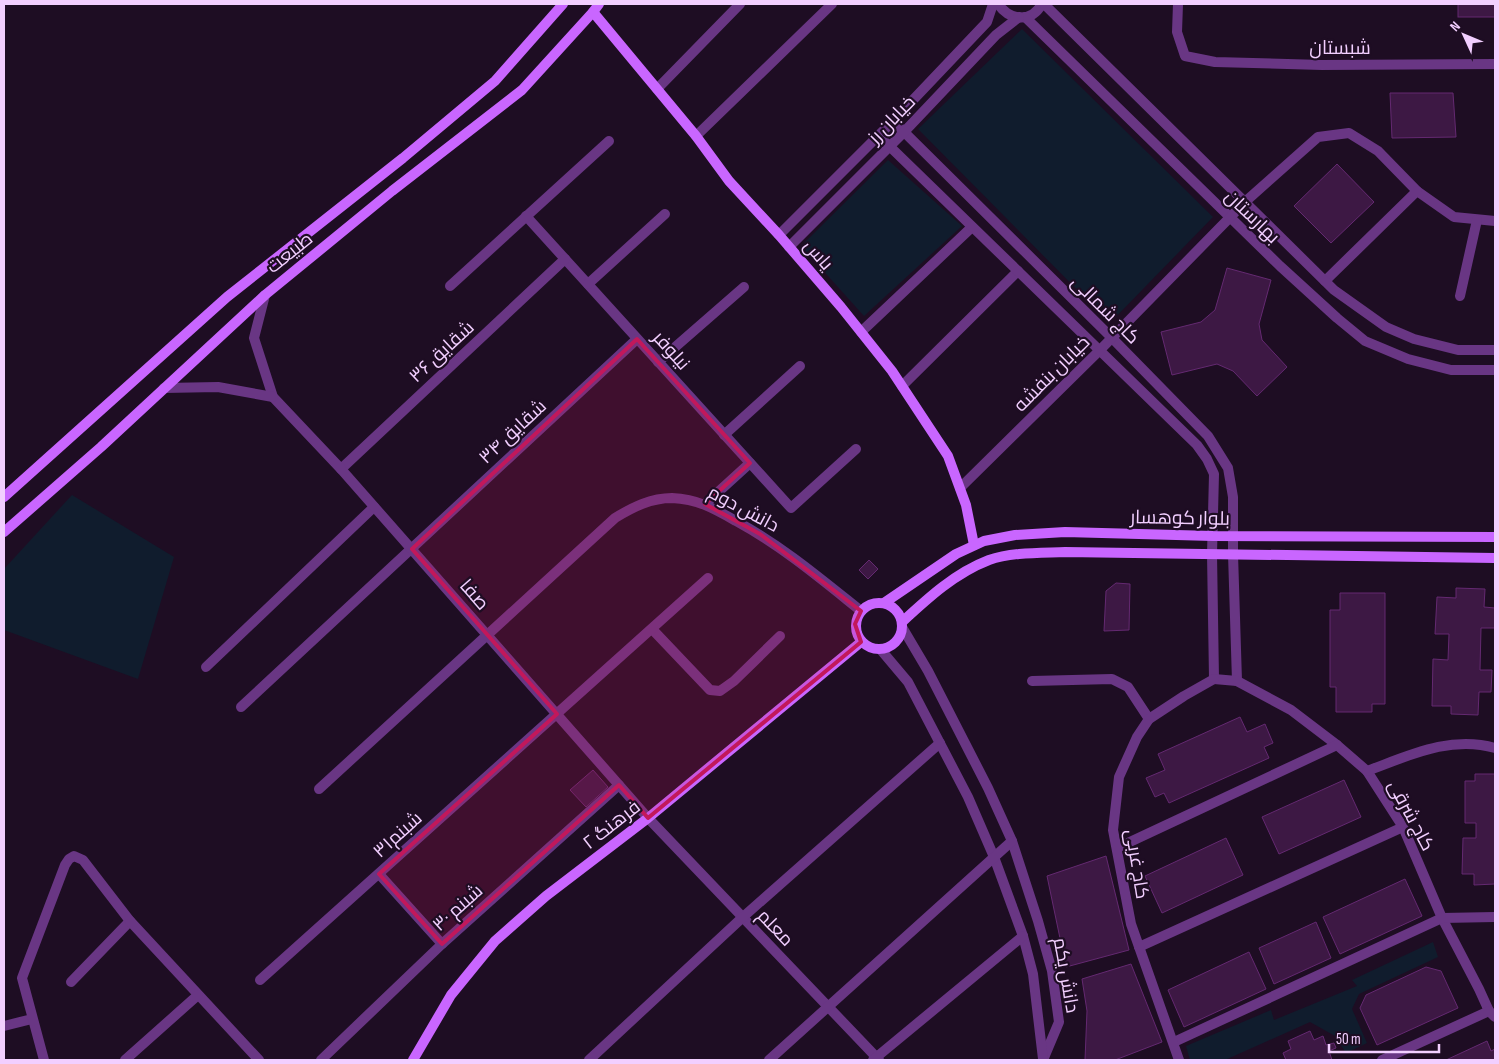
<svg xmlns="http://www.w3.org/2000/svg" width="1499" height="1064" viewBox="0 0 1499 1064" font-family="'Sofia Sans Condensed',Cairo,sans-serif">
<rect width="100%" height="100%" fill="#1e0d23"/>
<g fill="#101c2d">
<polygon points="1022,29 1213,217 1110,323 918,129"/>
<polygon points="888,160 962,226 864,316 801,246"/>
<polygon points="72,495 174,557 138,679 4,630 4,569"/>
<polygon points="1433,942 1438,957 1359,994 1352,1009 1367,1043 1346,1053 1335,1036 1310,1022 1225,1060 1190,1060 1186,1046 1271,1010 1274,1020 1357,986 1352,980"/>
</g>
<g fill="#3d1844" stroke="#642971">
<rect x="1458" y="4" width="37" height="13"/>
<polygon points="1390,93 1453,93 1456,137 1392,138"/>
<polygon points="1337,164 1374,202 1331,243 1294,206"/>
<polygon points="1227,268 1271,280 1259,324 1262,340 1287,367 1257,396 1233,371 1217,364 1172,375 1161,332 1201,322 1215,310"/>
<polygon points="869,560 878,569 868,579 859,570"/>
<polygon points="1116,583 1130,584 1129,630 1104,631 1106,591"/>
<polygon points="1456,588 1485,589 1484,607 1495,608 1495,628 1481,628 1480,670 1492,670 1491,692 1479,692 1478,715 1451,714 1451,706 1432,706 1433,659 1448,660 1449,634 1435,634 1437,597 1456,598"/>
<polygon points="1340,593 1385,593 1385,704 1372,704 1372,712 1336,712 1336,687 1330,687 1330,610 1340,610"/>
<polygon points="1240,717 1247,732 1265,724 1273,743 1264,747 1269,758 1169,803 1164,793 1155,797 1146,778 1165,770 1158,754"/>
<polygon points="593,770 608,787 586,807 570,790"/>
<polygon points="1475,774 1495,774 1495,884 1474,885 1474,874 1462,874 1463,838 1476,838 1476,823 1465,823 1465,781 1475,781"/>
<polygon points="1344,780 1361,817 1279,854 1262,817"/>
<polygon points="1226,838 1243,875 1162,913 1145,876"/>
<polygon points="1106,856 1129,950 1066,967 1047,876"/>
<polygon points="1405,879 1422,916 1340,954 1323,917"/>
<polygon points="1316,922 1331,958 1274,984 1259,948"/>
<polygon points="1249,952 1266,989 1184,1027 1168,990"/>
<polygon points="1131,964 1162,1042 1115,1060 1085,1060 1087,1011 1082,979"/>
<polygon points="1426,967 1441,971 1458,1008 1377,1045 1360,1008 1366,995"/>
<polygon points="1310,1031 1314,1040 1323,1036 1326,1045 1334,1043 1336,1048 1329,1051 1332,1060 1286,1060 1283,1053 1291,1049 1288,1041"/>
<polygon points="1487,1041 1491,1051 1495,1049 1495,1060 1446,1060"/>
</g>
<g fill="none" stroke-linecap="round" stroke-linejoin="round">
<g stroke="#693684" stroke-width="10">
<polyline points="1178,4 1177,32 1185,56 1215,62 1322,65 1495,64"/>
<polyline points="657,89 740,4"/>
<polyline points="696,136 832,4"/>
<polyline points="1246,201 1318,137 1349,133 1378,151 1417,191 1454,217 1495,221"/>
<polyline points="526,216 791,508 856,449"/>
<polyline points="1325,281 1417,191"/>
<polyline points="588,284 665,214"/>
<polyline points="450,286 609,141"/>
<polyline points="1460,296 1477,220"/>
<polyline points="861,332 972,227"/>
<polyline points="658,362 744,287"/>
<polyline points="902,386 1018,271"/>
<polyline points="724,435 800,366"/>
<polyline points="341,469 565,259"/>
<polyline points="705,504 750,463"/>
<polyline points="1212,554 1214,679"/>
<polyline points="1233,554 1237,681"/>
<polyline points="902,627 928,671 988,788 1012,841 1038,921 1052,971 1059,1022 1043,1060"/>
<polyline points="652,629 710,690 720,691 734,681 780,636"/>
<polyline points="881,650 908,682 968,797 994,857 1023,936 1033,974 1043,1059"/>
<polyline points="206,667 374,507"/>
<polyline points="1214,679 1237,681 1291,710 1337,745 1367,771 1403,827 1442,918 1479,989 1489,1011 1495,1017"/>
<polyline points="1032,681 1112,679 1128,687 1149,719"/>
<polyline points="241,707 637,339"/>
<path d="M1367,771C1408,756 1450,735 1495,748"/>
<path d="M319,789L615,518C633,507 651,498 672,498C698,499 715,509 736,521C782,546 821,579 861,611"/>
<polyline points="648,818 879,1060"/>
<polyline points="1117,848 1337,745"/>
<polyline points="379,874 442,944"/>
<polyline points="1139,947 1403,827"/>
<polyline points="260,980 708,578"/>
<polyline points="71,982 130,921"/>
<polyline points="4,1026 32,1019"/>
<polyline points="1174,1042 1442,918 1495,917"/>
<polyline points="44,1060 22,978 65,865 69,859 74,856 83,860 130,921 259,1060"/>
<polyline points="125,1060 198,995"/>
<polyline points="321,1060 442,944 619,785"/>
<polyline points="589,1060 743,917 940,743"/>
<polyline points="769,1060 1012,841"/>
<polyline points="873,1060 1023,936"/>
<polyline points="1179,1060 1131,924 1113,830 1119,777 1137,737 1149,719 1184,696 1214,679"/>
<polyline points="1382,1060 1489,1011"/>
</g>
<g stroke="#693684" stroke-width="10">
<path d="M998,4C1010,21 1031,23 1042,4"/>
<polyline points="1044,4 1334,290 1386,327 1414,339 1458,350 1495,350"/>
<polyline points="1025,17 1280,266 1337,318 1365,341 1408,359 1451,370 1495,370"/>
<polyline points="893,121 1112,338 1208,436 1228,468 1233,497 1233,554"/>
<polyline points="879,136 1197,445 1207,459 1214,474 1212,554"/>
<polyline points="779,235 893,121 987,22 993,4"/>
<polyline points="789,247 904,132 996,35 1019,17"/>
<polyline points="265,295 254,338 273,397 341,469 648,818"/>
<polyline points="164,388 218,387 273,397"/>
<polyline points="960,488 1100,350 1246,201"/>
</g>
<g stroke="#c966ff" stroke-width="10">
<polyline points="593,12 696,136 729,181 779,235 841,307 892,371 948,456 966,505 974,545"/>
<polyline points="4,497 227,297 403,158 495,81 563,4"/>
<polyline points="4,532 101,447 265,295 392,191 522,90 593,12 599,4"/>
<circle cx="879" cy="626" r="23"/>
<polyline points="884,603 956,554 984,541 1015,535 1065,532 1213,536 1495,537"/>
<path d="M902,622C928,598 955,573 989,560C1012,552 1041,553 1065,552L1495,558"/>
<polyline points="413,1060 451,995 495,941 546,896 648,818 861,642"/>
</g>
</g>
<path fill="#c2185b" fill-opacity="0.2" stroke="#c2185b" stroke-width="4" stroke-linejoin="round" d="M637,339L750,463L705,504L760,534L861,611L855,624L861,642L648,818L619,785L442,944L379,874L557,714L412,549Z"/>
<g text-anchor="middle" stroke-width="4.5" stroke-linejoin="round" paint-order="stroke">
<g font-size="19" fill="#f2cfff" stroke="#1e0d23">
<text x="1340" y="54">شبستان</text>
<text transform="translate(891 119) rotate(-46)" y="7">خیابان رز</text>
<text transform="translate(1253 216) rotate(44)" y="7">بهارستان</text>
<text transform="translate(289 252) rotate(-39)" y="7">طبیعت</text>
<text transform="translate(819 254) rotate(49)" y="7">یاس</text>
<text transform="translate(1106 309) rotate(45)" y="7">کاج شمالی</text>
<text transform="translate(672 350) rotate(48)" y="7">نیلوفر</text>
<text transform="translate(441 351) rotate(-43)" y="7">شقایق ۳۶</text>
<text transform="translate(1051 373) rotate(-45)" y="7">خیابان بنفشه</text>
<text transform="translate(512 431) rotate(-43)" y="7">شقایق ۳۴</text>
<text transform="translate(744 508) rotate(28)" y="7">دانش دوم</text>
<text transform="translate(1180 517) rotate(1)" y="7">بلوار کوهسار</text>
<text transform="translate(475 594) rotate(49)" y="7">صفا</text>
<text transform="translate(1412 815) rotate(62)" y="7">کاج شرقی</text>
<text transform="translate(611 824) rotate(-38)" y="7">فرهنگ ۲</text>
<text transform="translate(397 834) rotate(-42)" y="7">شبنم۳۱</text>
<text transform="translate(1138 864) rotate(81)" y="7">کاج غربی</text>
<text transform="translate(457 907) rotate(-42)" y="7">شبنم ۳۰</text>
<text transform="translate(776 927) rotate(46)" y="7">معلم</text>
<text transform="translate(1067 975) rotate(80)" y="7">دانش یکم</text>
</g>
</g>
<rect width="1499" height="1064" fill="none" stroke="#f2cfff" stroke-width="10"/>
<g transform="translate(1464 35) rotate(314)" stroke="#1e0d23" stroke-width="4" paint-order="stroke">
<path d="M0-4L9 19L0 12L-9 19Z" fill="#f2cfff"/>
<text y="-8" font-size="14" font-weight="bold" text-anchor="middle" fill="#f2cfff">N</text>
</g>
<path d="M1329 1044v8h110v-8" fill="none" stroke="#f2cfff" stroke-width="2.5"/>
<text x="1336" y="1044" font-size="15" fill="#f2cfff" stroke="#1e0d23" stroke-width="4" paint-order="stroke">50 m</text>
</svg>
